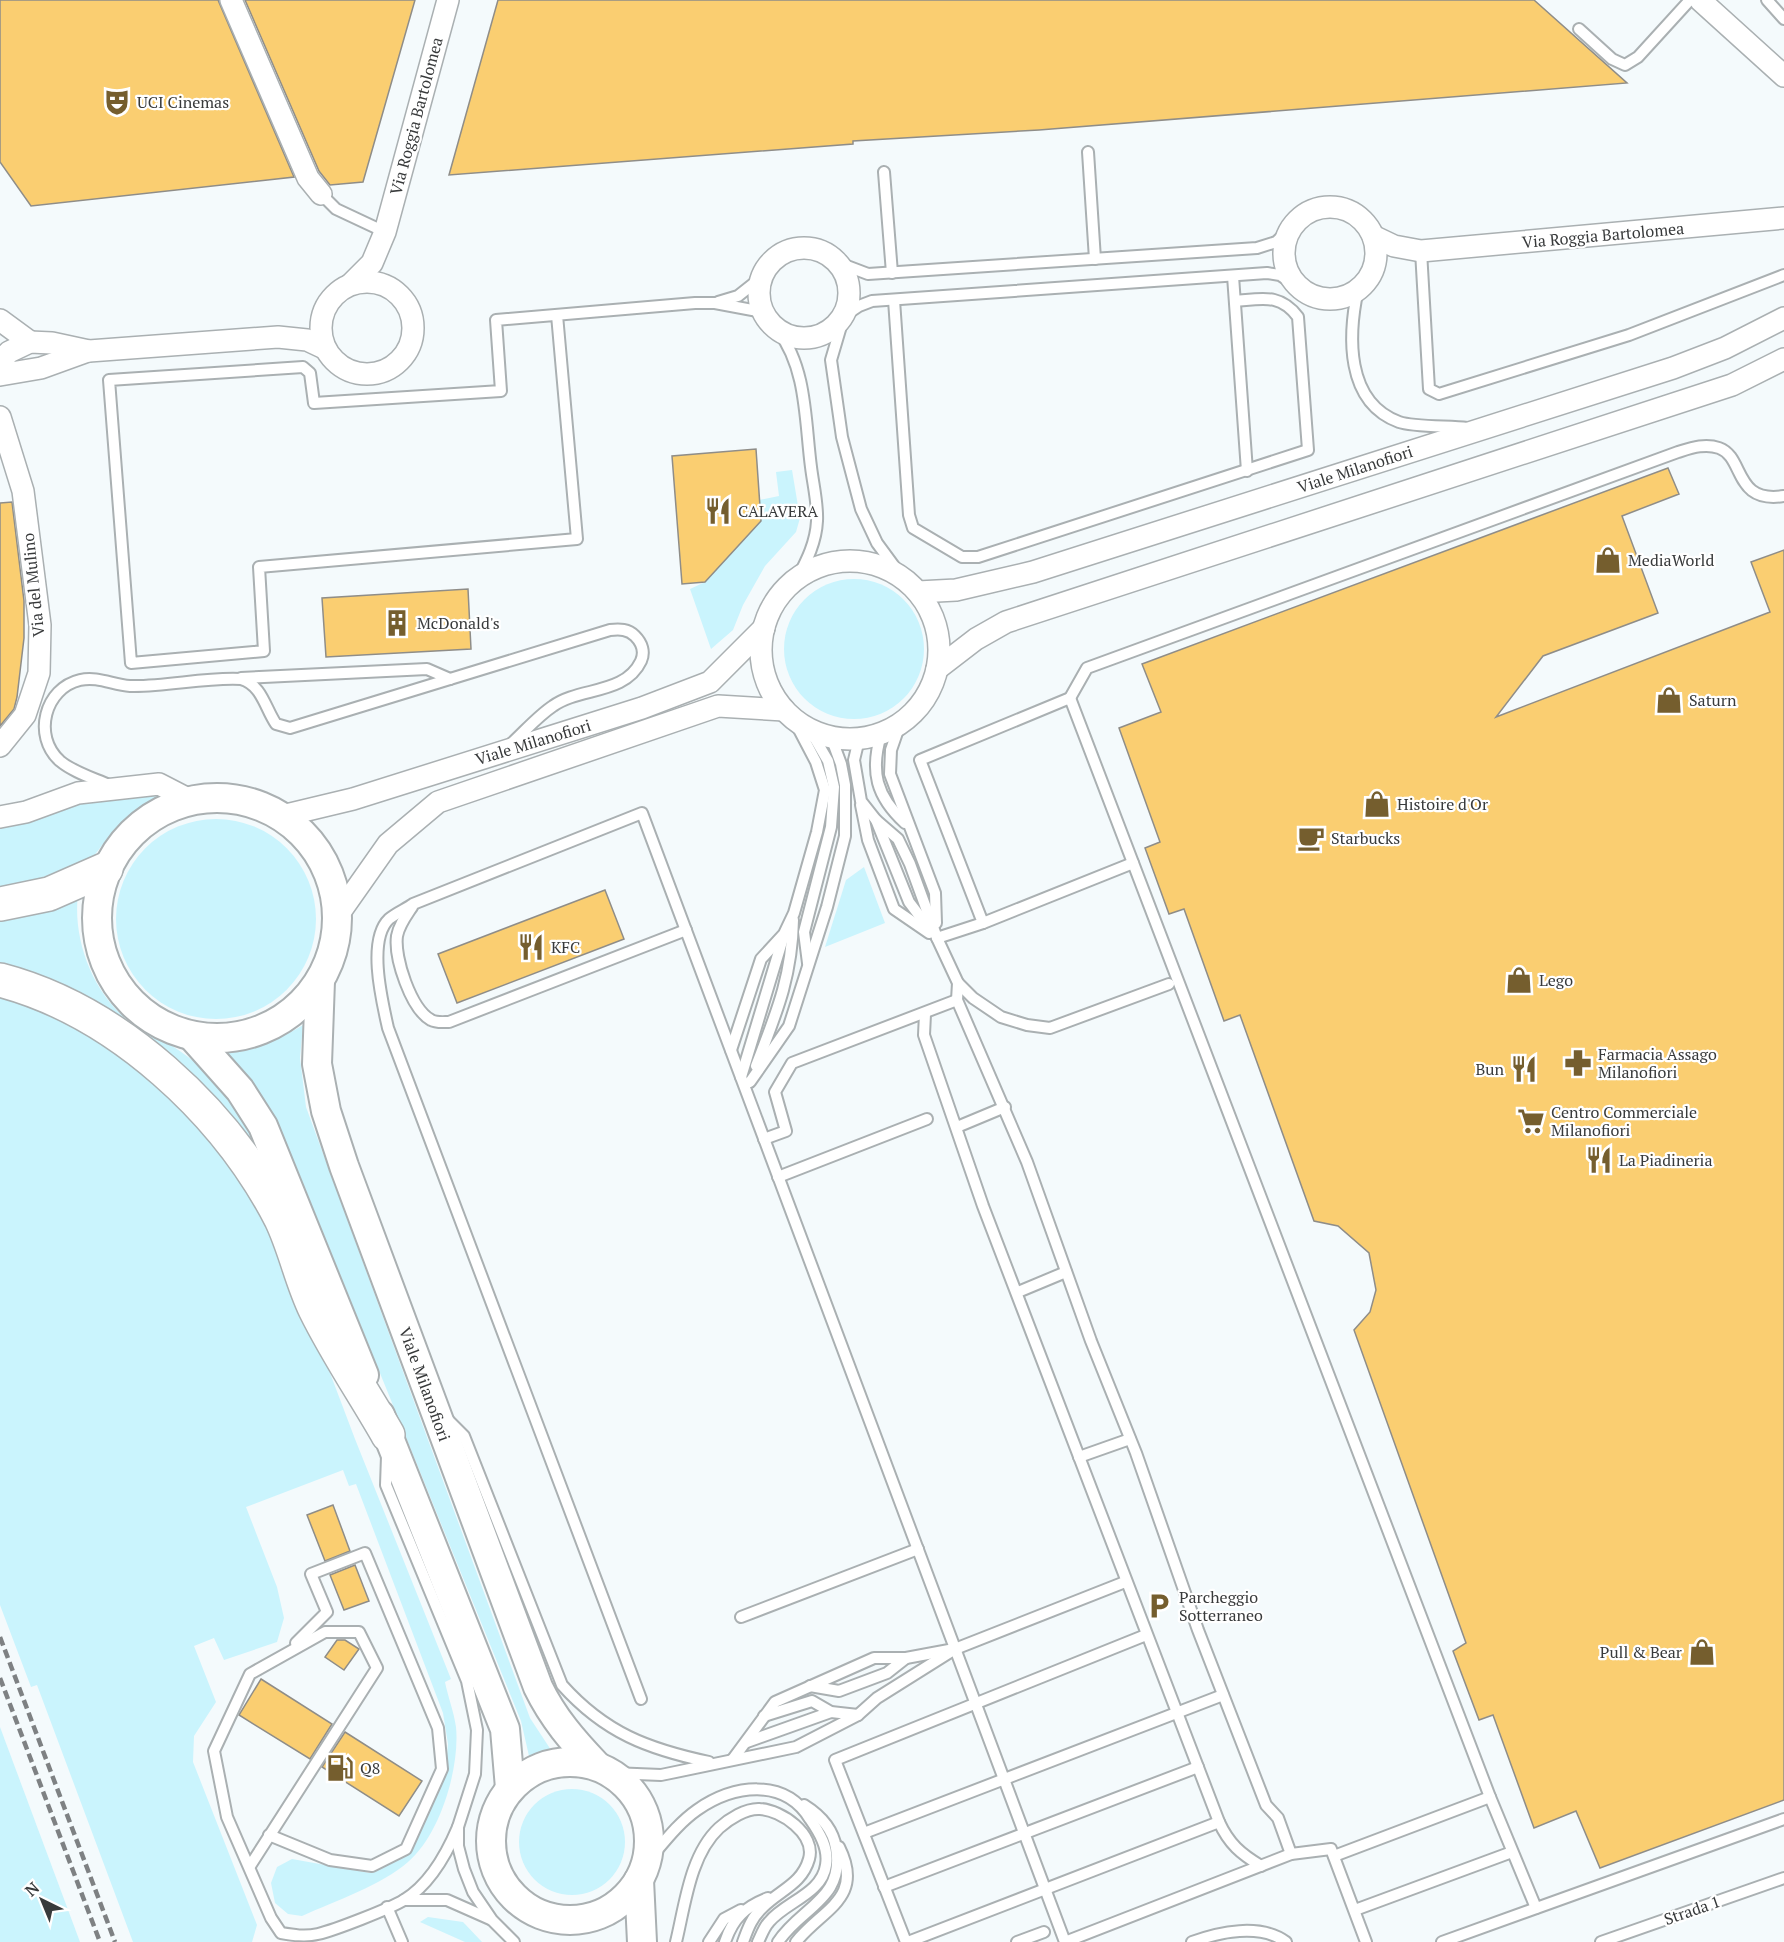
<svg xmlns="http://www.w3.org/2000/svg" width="1784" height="1942" viewBox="0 0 1784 1942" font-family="'PT Serif',serif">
<rect width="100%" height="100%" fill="#f4fafc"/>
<g fill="#caf4fd">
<polygon points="792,470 800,518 796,532 765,566 743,605 733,630 711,649 690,589 705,582 759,500 779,496 776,472"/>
<circle cx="854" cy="649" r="70"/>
<polygon points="146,794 158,796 114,830 93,857 21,886 0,889 0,828 79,802"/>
<circle cx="216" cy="919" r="100"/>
<polygon points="864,867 885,923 825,947 846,880"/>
<path d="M78,894C72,943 96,1002 139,1028C147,1033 156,1036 163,1040C186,1054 209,1072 226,1092C249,1119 262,1158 277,1190L246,1144L0,965V914Z"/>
<path d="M0,997L58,1017L84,1031L171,1093L205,1130L277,1233L355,1439L451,1679L445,1682C448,1697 454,1712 456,1727C460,1768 440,1835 408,1862C382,1885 335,1901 302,1916L288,1914L275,1903L271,1883L277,1867L292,1859L370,1873L409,1850L446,1767L448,1744L443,1713L356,1484L349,1486L343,1470L246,1507L277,1587L284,1618L277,1642L224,1660L214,1638L194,1646L216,1702L194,1736L193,1762L257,1925L252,1942H133L37,1685L31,1687L0,1605Z"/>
<path d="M303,1025L300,1058L306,1107L530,1718L551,1750L529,1756L521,1721L294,1161L280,1131L221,1052C253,1051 276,1041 303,1025Z"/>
<polygon points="0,1727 80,1942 0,1942"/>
<circle cx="572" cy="1842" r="53"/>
<polygon points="428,1917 463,1922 482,1942 465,1942 420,1922"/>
</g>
<g fill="#face71" stroke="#8f8d88" stroke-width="1.5">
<polygon points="0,0 218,0 294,177 31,206 0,162"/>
<polygon points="245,0 415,0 363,182 330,185 319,171"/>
<polygon points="498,0 1534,0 1627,83 1039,130 853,141 853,144 449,175"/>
<polygon points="756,449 761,521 705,582 682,584 672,456"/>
<polygon points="1668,468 1679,494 1622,516 1658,613 1543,656 1496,717 1770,612 1751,562 1784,550 1784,1800 1600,1868 1576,1811 1534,1828 1493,1715 1479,1720 1453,1651 1466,1643 1354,1330 1370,1312 1376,1290 1369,1253 1338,1226 1314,1221 1240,1015 1224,1021 1184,909 1169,914 1145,848 1160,842 1119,728 1161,712 1142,664"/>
<polygon points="12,502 24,601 24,638 17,697 14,709 0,726 0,503"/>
<polygon points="468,589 471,649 326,657 322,598"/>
<polygon points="605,890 624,939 457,1003 438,954"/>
<polygon points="333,1505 350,1551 325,1561 307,1515"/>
<polygon points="355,1565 369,1601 344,1610 330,1575"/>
<polygon points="337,1640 345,1640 359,1649 344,1670 325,1657"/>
<polygon points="261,1679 332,1724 310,1759 239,1715"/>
<polygon points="345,1732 422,1781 399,1816 322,1767"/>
</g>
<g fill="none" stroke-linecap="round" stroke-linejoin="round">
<defs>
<g id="lane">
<polyline points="1767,0 1784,19"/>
<polyline points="1579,29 1612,59 1625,65 1638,57 1690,0"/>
<polyline points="1088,152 1095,259"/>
<polyline points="884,172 892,273"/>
<polyline points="321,194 336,209 385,232"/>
<polyline points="1421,251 1429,389 1439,394 1629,335 1784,275"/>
<polyline points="839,263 868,274 1257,248 1276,242 1296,223"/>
<polyline points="1233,276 1247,471"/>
<path d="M1358,289C1348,335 1345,402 1399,422C1413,427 1450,426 1467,428"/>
<path d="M894,300L909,515L913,528L962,557H978L1308,450L1298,317C1280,293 1262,299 1235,301"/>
<polyline points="718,302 738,296 762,277"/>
<polyline points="557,315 577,539 259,567 264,651 131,663 109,380 303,367 310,373 314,403 501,391 496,320 695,303 715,303 763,312"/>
<path d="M778,331C807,368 805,422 811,467C813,484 818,504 817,521C816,542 807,560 798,577"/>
<polyline points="902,577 877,543 861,509 842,437 831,360 844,316 859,306 872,301 1267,273 1280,275 1297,286"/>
<polyline points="241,678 427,669 450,679"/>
<polyline points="1070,698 1490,1797"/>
<polyline points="900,724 891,750 890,774 935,893 936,923"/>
<path d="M881,734C870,772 876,796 905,823"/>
<polyline points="859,739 854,760 861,801 876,820 909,902 931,931"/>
<path d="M109,785C93,778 73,772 60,761C32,736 45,688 80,680C98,676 113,685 130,686C167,687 204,677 241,679C262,685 265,708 276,724L290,728L610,630C620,629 628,629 635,636C642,643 645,652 641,661C625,695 579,687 553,706C538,716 525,731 512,743"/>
<polyline points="861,805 868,840 894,909 929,933"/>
<polyline points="876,820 898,839 910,864 937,938 958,983 957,1000 1027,1162 1091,1341 1136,1453 1198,1630 1266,1805 1278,1818 1291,1854"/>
<path d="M412,907C406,916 399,925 397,936C394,958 411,1009 431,1020C436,1023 443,1022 449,1022L686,930"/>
<polyline points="983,923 1133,863"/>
<path d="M937,938L983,923L920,760L1070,698L1087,668L1678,452C1691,448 1705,443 1719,448C1745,457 1733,504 1784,496"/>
<polyline points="808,963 804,932 831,827 834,787 828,761 810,730"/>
<polyline points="958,983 973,998 1001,1017 1027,1025 1050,1028 1169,984"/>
<path d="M925,1014L924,1035L983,1206L1219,1822C1229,1844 1241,1854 1261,1866"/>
<polyline points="731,1050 761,959 784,934 794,913 817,832 825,790 816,762 794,720"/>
<path d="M756,1066C776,1014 792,977 793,920"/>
<polyline points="741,1077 783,938"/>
<polyline points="750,1082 789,1026 827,907 845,836 845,785 841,764 831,737"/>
<polyline points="957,1127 1005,1107"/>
<polyline points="764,1139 786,1131 775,1092 792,1063 957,1000"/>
<polyline points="778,1177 927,1119"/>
<polyline points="1018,1292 1066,1272"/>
<path d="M447,1419L464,1436L562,1685C605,1733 648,1749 709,1762"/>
<polyline points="387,1456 386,1485 467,1681 477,1730 475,1774 458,1827 458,1846 464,1869 473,1892 492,1920 514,1942"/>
<polyline points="1079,1457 1130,1439"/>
<polyline points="741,1617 918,1549"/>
<polyline points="810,1686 839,1691 887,1673 906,1658"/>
<path d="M641,1699L388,1028C382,1001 367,940 389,919C396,913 406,909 413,904L642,813L1065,1942L1291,1854L1331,1849L1366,1942"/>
<polyline points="764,1716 812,1701 831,1712 858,1715"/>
<polyline points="747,1742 831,1712"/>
<polyline points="733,1759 775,1702 874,1658 906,1658 949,1650"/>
<polyline points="612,1773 661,1775 796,1747 858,1715 877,1698 955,1649 1125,1582"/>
<polyline points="864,1833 1223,1695"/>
<polyline points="269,1835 330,1860 372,1866 406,1849 442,1769 438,1728 365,1553 311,1574 327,1612 296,1643"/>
<polyline points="1334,1856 1490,1797 1536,1908"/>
<path d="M646,1863C662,1845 677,1824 697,1810C733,1785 784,1777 810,1819C819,1832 829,1848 826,1865C822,1894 785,1902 769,1922C764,1927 761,1936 758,1942"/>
<path d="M250,1866L377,1668L359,1632H325L250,1674L214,1751L227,1817L271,1918L281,1933C293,1935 305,1937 318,1934C335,1930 389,1909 404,1900C429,1885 447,1853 458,1827"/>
<polyline points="884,1887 1198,1767"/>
<polyline points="404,1900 447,1900 490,1919"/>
<polyline points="387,1907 402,1942"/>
<polyline points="1355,1910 1512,1852"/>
<path d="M676,1942C685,1905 690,1855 719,1828C729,1819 746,1808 760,1809C781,1810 816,1834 809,1859C802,1884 780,1890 763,1907C752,1917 748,1928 743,1942"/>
<polyline points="709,1942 724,1919 741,1910"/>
<path d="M725,1942C733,1918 745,1907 768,1898"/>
<path d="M778,1942C801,1907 845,1899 836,1848C833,1829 820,1815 804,1805"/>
<path d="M796,1942C822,1909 865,1899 839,1847"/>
<polyline points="906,1942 835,1760 1146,1635"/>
<polyline points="908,1942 1219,1822"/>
<polyline points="1017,1942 1044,1932"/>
<path d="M1192,1942C1219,1932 1260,1923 1286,1942"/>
<polyline points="1442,1942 1784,1819"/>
<polyline points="1601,1942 1784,1878"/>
</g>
<g id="street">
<polyline points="231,0 308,178 321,194"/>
<polyline points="1700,0 1784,76"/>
<circle cx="1330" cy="253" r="46"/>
<polyline points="1373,236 1394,246 1421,251 1784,218"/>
<circle cx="804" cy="293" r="45"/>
<circle cx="367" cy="328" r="46"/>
<polyline points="351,284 372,263 385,232 448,0"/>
<polyline points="0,320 30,342"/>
<polyline points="0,362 9,352 30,342 52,343 89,351 278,337 307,340 324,348"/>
<polyline points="0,375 41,368 88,351"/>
<polyline points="0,417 23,491 40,625 39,673 25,715 0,746"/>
<circle cx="850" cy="650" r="89"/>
<polyline points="918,592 956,590 1033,572 1673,368 1725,348 1784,318"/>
<polyline points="937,669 976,639 1006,622 1732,385 1784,359"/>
<polyline points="282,816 353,799 642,708 710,682 764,628"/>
<polyline points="0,817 26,812 78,793 159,784 190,800"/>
<polyline points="338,915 388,844 438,802 718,706 784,710"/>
</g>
<g id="secondary">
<circle cx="217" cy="918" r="120"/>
<path d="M320,981L317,1064L326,1111L344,1166L538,1687C553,1718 573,1741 596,1765"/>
<polyline points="192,1036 240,1090 263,1126 364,1375"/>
<polyline points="380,1415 505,1729 510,1788"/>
<circle cx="570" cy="1841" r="79"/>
<polyline points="639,1880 642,1942"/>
</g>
<g id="highway">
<polyline points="0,904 49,894 106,869"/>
<path d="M0,980C118,1011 226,1112 281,1219C295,1248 301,1280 315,1309C336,1352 364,1393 388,1435"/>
</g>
</defs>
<use href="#lane" stroke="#aab0b2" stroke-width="14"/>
<use href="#street" stroke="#aab0b2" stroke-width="24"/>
<use href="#secondary" stroke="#aab0b2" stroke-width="32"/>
<use href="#highway" stroke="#aab0b2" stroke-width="36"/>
<use href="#lane" stroke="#fff" stroke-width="10"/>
<use href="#street" stroke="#fff" stroke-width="21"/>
<use href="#secondary" stroke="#fff" stroke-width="28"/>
<use href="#highway" stroke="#fff" stroke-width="33"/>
<g stroke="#7e8183" stroke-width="4.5" stroke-dasharray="9 4.5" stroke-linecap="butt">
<polyline points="0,1637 115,1942"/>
<polyline points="0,1678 100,1942"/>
</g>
</g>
<defs>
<symbol id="theatre-bare" viewBox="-9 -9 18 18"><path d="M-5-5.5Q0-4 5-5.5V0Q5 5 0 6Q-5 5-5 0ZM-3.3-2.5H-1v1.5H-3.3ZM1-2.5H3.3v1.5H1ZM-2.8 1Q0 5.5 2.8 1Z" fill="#755e2e" stroke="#fff" stroke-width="2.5" paint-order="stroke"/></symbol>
<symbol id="restaurant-bare" viewBox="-9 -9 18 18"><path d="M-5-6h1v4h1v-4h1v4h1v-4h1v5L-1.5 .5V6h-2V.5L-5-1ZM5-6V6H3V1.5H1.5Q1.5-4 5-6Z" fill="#755e2e" stroke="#fff" stroke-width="2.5" paint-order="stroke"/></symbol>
<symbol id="shop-bare" viewBox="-9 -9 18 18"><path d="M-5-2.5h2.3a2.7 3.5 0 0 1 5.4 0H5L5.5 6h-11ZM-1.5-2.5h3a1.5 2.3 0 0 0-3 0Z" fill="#755e2e" stroke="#fff" stroke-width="2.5" paint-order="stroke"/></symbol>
<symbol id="building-bare" viewBox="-9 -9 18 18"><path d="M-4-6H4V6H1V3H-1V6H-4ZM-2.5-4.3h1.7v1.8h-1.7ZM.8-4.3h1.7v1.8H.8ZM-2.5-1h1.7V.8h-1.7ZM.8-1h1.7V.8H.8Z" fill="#755e2e" stroke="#fff" stroke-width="2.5" paint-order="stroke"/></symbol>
<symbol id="cafe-bare" viewBox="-9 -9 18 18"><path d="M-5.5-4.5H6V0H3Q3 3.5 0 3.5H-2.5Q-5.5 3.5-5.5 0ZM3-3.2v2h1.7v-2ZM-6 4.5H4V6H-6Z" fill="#755e2e" stroke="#fff" stroke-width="2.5" paint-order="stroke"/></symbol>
<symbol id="pharmacy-bare" viewBox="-9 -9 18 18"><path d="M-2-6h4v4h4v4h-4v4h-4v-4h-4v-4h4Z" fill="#755e2e" stroke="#fff" stroke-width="2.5" paint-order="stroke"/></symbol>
<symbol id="supermarket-bare" viewBox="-9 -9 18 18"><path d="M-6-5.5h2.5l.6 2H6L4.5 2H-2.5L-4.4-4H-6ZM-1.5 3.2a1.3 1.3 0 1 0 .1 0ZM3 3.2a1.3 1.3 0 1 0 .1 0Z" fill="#755e2e" stroke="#fff" stroke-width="2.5" paint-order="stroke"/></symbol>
<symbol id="parking-bare" viewBox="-9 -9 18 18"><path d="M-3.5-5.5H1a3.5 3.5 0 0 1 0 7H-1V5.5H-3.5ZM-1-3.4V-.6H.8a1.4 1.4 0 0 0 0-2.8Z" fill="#755e2e" stroke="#fff" stroke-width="2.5" paint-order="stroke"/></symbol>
<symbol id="fuel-bare" viewBox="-9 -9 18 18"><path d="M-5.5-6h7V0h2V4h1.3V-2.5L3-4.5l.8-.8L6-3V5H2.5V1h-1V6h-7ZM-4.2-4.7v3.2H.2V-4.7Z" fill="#755e2e" stroke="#fff" stroke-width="2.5" paint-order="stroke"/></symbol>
</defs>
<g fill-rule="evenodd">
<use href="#theatre-bare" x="98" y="83" width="38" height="38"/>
<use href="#restaurant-bare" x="699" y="492" width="38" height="38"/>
<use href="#shop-bare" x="1589" y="541" width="38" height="38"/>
<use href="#building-bare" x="378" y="604" width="38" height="38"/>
<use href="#shop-bare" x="1650" y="681" width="38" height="38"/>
<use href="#shop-bare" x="1358" y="785" width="38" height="38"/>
<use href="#cafe-bare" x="1292" y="819" width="38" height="38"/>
<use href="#restaurant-bare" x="512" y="928" width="38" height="38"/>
<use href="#shop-bare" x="1500" y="961" width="38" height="38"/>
<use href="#pharmacy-bare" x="1559" y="1044" width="38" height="38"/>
<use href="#restaurant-bare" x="1505" y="1050" width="38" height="38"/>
<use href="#supermarket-bare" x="1512" y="1102" width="38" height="38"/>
<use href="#restaurant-bare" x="1580" y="1141" width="38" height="38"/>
<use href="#parking-bare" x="1140" y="1587" width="38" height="38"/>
<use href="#shop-bare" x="1683" y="1633" width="38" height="38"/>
<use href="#fuel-bare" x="321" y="1749" width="38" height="38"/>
</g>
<g text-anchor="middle" stroke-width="4.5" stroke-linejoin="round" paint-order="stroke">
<g font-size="16" fill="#383a3b" stroke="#fff" text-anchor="start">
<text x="137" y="108">UCI Cinemas</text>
<text x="738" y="517">CALAVERA</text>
<text x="1628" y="566">MediaWorld</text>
<text x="417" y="629">McDonald's</text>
<text x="1689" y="706">Saturn</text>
<text x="1397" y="810">Histoire d'Or</text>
<text x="1331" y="844">Starbucks</text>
<text x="551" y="953">KFC</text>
<text x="1539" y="986">Lego</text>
<text x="1598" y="1060">Farmacia Assago<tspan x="1598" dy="18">Milanofiori</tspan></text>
<text x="1504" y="1075" text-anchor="end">Bun</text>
<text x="1551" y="1118">Centro Commerciale<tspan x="1551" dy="18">Milanofiori</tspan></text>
<text x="1619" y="1166">La Piadineria</text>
<text x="1179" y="1603">Parcheggio<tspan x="1179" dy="18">Sotterraneo</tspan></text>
<text x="1682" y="1658" text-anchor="end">Pull &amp; Bear</text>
<text x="360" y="1774">Q8</text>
</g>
<g font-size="16" fill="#383a3b" stroke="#fff">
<text transform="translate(416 116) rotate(-75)" y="6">Via Roggia Bartolomea</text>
<text transform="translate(1603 235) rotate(-5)" y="6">Via Roggia Bartolomea</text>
<text transform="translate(1355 469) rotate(-18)" y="6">Viale Milanofiori</text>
<text transform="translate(33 585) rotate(-96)" y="6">Via del Mulino</text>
<text transform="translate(533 742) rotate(-17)" y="6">Viale Milanofiori</text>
<text transform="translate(425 1384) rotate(70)" y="6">Viale Milanofiori</text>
<text transform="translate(1692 1910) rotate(-19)" y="6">Strada 1</text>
</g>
</g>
<g transform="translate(42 1900) rotate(317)" stroke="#ffffff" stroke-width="4.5" paint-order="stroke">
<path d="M0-4.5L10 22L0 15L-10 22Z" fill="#383a3b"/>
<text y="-9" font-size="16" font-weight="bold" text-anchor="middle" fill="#383a3b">N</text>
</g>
</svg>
